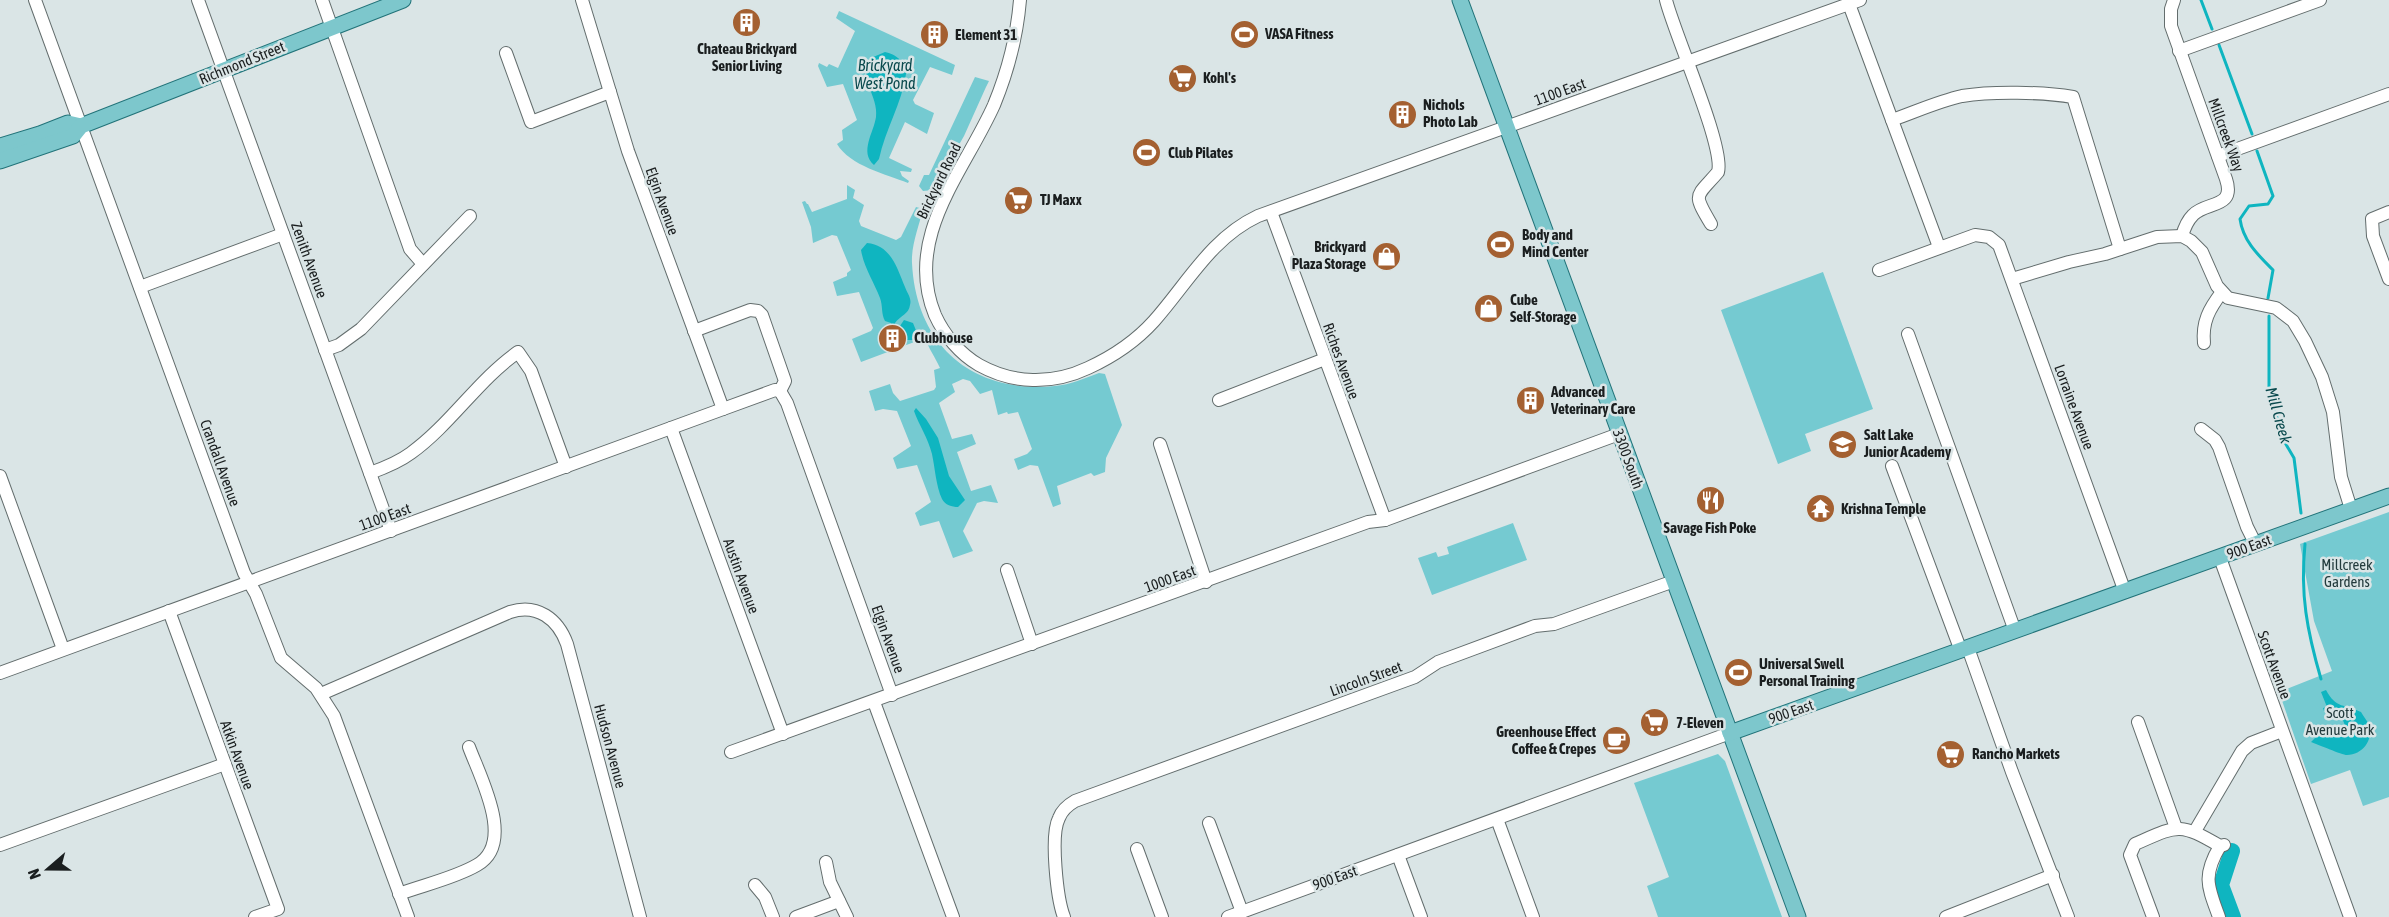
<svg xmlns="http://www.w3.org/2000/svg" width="2389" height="917" viewBox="0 0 2389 917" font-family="'Asap Condensed',sans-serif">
<rect width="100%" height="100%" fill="#dae5e6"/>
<g fill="#75cad1">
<path d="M839,11L955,65L952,75L930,67L913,100L915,104L934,113L927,134L905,122L889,158L912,169L911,172L900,171L902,176L909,181L908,183C886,174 850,166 837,144L843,140L842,130L857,120L843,84L827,87L818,66L819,63L827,67L829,64L838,68L855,31L836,18Z"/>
<polygon points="975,77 989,81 986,87 964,136 933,190 923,191 919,186 924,175 929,175"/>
<path d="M847,185L855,190L853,198L864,205L859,221L861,226L896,240L901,237L916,207L923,209C919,226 911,246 912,263C916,346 973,394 1055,386C1070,385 1085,378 1099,373L1105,374L1122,425L1106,458L1105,472L1094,476L1091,473L1057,486L1061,504L1053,507L1038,466L1030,465L1018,470L1014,459L1027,454L1032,449L1018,412L1008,414L1007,412L998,415L992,390L980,394L970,381L963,379L952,384L955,392L939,403L952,439L972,434L976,444L957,452L971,491L991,485L998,503L984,501L977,503L963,531L973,551L953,558L939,521L920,526L915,513L931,502L917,465L897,469L893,458L911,446L897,411L883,409L875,411L869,391L890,384L893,393L900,401L934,390L936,387L934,370L940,368C935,357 929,349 925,338L861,362L852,339L871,331L873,328L859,292L837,296L833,282L847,276V273L851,270L837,236L832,235L813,243L811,227L802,202L805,201L807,204H808L812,212L847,199Z"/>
<polygon points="1823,272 1873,409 1805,434 1811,451 1778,464 1721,310"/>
<polygon points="2389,512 2389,797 2363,806 2350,770 2311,784 2279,692 2332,671 2314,621 2300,544"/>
<polygon points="1513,523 1527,560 1432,595 1418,558 1436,552 1438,557 1449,554 1447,547"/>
<polygon points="1718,754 1725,761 1782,917 1658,917 1647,886 1669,877 1634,783"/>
</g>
<g fill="#0fb5c0">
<path d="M885,52C895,54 907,62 906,74C902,103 885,130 879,159L874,165C859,152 874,132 876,117C879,96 857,78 871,58Z"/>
<path d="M867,243C891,245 897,268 905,287C907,293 912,298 910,305C909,314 900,316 895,323L896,326L893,327L891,323L885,321C881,314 883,306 880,298C874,282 864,268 861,250Z"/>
<polygon points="904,320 913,323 917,333 913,340 907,340 900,326"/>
<path d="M916,408L926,419L938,438L949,476L965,500L958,507C952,507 945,505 942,499C936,486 935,468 932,454C928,438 919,425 914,411Z"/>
<path d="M2326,690C2336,709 2345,704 2361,712C2363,716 2367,720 2369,725C2374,740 2362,755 2347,755C2342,755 2317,744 2311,742L2320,733H2336L2345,728C2345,719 2338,715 2331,710L2324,711L2323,708L2327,707L2321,692Z"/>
</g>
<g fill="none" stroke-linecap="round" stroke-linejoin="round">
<g stroke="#0fb5c0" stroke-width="3">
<polyline points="2201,0 2212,29"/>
<polyline points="2219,45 2252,134"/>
<path d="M2257,151L2273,196L2268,204L2249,206L2240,219C2243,241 2258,255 2273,270L2268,298"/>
<polyline points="2269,316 2269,391 2284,441 2294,458 2301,513"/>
<path d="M2305,544C2300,594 2307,631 2321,679"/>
</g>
<polyline stroke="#0fb5c0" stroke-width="16" points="2232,851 2221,885 2233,917"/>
<defs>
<g id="minor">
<polyline points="35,0 244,573 256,594 281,658 316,688 334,716 408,917"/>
<polyline points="198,0 391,531"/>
<polyline points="322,0 410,249 423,264"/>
<polyline points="582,0 628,151 723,409"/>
<path d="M1020,0C1017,36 1008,71 994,105C964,172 903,237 935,315C944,335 960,354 979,365C1013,384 1052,385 1088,368C1112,357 1136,341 1154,321C1187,284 1211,238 1258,216L1860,0"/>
<path d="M1666,0C1674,33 1725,147 1718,172C1696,198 1692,192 1711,224"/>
<path d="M2174,0L2171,9V26L2226,179C2236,209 2206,201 2193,215C2187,221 2184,229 2182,236"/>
<polyline points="1849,4 1939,247"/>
<polyline points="2179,51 2320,0"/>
<polyline points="506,53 531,122 610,92"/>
<path d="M1892,120C1915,112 1939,101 1962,96C1992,91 2043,92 2073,97L2120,249"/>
<polyline points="2218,156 2389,94"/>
<polyline points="1271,212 1385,520"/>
<polyline points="2389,212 2372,219 2373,236 2389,279"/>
<polyline points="1879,270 1975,235 1989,237 1999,245 2125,592"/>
<polyline points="2012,279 2069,262 2105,254 2157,237 2182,236 2191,241 2202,252 2217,286 2228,298 2276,308 2293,321 2305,341 2322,377 2333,412 2341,477 2351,509"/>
<polyline points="140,287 283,234"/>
<polyline points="694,331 750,310 758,311 762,315 785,381 780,391"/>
<polyline points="1908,334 2015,631"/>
<path d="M2204,343C2202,322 2209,309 2222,292"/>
<polyline points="325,350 339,345 361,329 470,216"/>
<polyline points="780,391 787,403 892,695"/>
<polyline points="1219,400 1325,359"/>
<polyline points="671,428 783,734"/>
<polyline points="2201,429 2215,440 2219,447 2247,527 2256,545"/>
<polyline points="1160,444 1206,582"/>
<polyline points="1892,466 1961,651"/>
<path d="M370,473C384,468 399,462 411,453C451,424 478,380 518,352L531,371L566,467"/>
<polyline points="0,476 63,649"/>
<polyline points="2220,558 2350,917"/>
<polyline points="1007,570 1032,644"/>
<polyline points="169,611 278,909 255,917"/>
<polyline points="1968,648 2012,772 2068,917"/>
<polyline points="0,673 723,409 775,390 780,391"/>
<path d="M321,694L510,612C537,603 558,619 567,644L640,917"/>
<polyline points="874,702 953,917"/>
<polyline points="2138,722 2176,828"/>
<polyline points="731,752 1368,522 1385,520 1619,434"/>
<polyline points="1497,819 1533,917"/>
<polyline points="1209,823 1242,912"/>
<polyline points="2195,831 2242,751 2251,743 2282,731"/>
<polyline points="0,845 225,764"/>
<polyline points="1137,849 1162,917"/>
<polyline points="1398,855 1421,917"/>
<polyline points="826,862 830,882 847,917"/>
<polyline points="755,885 765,897 773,917"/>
<path d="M399,894C423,885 455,878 477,865C516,843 480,777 469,747"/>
<polyline points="796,917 839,901"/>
<path d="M1064,917C1057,899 1050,835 1059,818C1062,810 1068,805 1075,801L1415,677L1438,662L1535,626L1554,624L1674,581"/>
<polyline points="1228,917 1730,733"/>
<polyline points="1946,917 2053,875"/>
<path d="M2153,917L2130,855L2135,844C2178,825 2179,822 2220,846L2224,845"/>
<path d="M2219,917C2208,887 2202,876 2220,846"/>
</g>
<g id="major">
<polyline points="1460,0 1798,917"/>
<polyline points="0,146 40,134 68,123 81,126"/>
<polyline points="0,161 73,136 81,126 403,0"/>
<polyline points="1730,733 2389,496"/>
</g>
</defs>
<use href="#minor" stroke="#636d6d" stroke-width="14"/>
<use href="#major" stroke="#227379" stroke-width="17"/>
<use href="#minor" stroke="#fff" stroke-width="12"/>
<use href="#major" stroke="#7dc7cc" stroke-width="15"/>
</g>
<defs>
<symbol id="building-disc" viewBox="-11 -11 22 22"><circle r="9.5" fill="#a46031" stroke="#dae5e6"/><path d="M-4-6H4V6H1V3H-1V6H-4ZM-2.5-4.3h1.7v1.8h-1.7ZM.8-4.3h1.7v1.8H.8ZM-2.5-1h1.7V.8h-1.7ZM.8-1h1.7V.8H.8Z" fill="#fff"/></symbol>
<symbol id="stadium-disc" viewBox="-11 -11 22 22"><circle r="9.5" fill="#a46031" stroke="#dae5e6"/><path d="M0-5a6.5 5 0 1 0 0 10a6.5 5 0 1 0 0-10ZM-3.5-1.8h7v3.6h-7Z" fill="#fff"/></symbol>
<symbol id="supermarket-disc" viewBox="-11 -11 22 22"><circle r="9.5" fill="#a46031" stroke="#dae5e6"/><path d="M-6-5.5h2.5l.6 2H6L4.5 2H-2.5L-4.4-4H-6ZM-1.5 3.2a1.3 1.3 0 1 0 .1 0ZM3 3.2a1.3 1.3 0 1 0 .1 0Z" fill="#fff"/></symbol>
<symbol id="shop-disc" viewBox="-11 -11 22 22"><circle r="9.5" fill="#a46031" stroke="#dae5e6"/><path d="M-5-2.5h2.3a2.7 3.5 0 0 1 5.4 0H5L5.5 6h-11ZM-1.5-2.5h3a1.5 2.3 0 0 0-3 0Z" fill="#fff"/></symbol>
<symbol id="school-disc" viewBox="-11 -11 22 22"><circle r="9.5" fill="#a46031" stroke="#dae5e6"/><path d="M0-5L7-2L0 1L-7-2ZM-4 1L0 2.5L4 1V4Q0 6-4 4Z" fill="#fff"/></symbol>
<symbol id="restaurant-disc" viewBox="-11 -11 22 22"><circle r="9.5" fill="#a46031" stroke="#dae5e6"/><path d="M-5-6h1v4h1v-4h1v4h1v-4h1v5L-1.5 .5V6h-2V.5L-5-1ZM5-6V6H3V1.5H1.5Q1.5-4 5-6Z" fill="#fff"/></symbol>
<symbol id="temple-disc" viewBox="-11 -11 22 22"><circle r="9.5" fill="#a46031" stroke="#dae5e6"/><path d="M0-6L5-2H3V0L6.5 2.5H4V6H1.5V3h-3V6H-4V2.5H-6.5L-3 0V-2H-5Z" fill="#fff"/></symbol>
<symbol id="cafe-disc" viewBox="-11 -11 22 22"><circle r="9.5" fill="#a46031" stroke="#dae5e6"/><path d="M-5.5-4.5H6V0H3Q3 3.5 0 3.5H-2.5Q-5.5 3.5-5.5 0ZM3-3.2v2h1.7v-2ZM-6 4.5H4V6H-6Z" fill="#fff"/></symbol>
</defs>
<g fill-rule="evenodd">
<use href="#building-disc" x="730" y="6" width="33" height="33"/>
<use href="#stadium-disc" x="1228" y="18" width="33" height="33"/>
<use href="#building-disc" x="918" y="18" width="33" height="33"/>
<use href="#supermarket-disc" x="1166" y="62" width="33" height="33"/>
<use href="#building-disc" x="1386" y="98" width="33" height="33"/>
<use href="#stadium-disc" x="1130" y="136" width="33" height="33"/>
<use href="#supermarket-disc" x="1002" y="184" width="33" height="33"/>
<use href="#stadium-disc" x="1484" y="228" width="33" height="33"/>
<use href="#shop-disc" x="1370" y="240" width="33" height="33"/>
<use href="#shop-disc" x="1472" y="292" width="33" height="33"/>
<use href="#building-disc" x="876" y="322" width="33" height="33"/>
<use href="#building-disc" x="1514" y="384" width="33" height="33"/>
<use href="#school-disc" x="1826" y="428" width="33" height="33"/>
<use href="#restaurant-disc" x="1694" y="484" width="33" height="33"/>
<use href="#temple-disc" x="1804" y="492" width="33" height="33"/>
<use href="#stadium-disc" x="1722" y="656" width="33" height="33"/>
<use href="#supermarket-disc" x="1638" y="706" width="33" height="33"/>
<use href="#cafe-disc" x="1600" y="724" width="33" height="33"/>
<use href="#supermarket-disc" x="1934" y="738" width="33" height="33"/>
</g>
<g text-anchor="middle" stroke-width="5" stroke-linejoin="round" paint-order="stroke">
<g font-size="15" font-weight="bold" fill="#1a1e1f" stroke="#dae5e6" text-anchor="start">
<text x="1265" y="39">VASA Fitness</text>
<text x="955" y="40">Element 31</text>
<text x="747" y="54" text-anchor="middle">Chateau Brickyard<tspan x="747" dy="17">Senior Living</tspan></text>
<text x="1203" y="83">Kohl's</text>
<text x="1423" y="110">Nichols<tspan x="1423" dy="17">Photo Lab</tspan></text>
<text x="1168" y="158">Club Pilates</text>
<text x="1040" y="205">TJ Maxx</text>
<text x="1522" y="240">Body and<tspan x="1522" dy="17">Mind Center</tspan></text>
<text x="1366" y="252" text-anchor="end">Brickyard<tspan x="1366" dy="17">Plaza Storage</tspan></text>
<text x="1510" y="305">Cube<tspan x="1510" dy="17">Self-Storage</tspan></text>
<text x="914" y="343">Clubhouse</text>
<text x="1551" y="397">Advanced<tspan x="1551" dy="17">Veterinary Care</tspan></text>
<text x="1864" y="440">Salt Lake<tspan x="1864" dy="17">Junior Academy</tspan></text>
<text x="1841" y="514">Krishna Temple</text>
<text x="1710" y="533" text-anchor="middle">Savage Fish Poke</text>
<text x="1759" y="669">Universal Swell<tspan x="1759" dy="17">Personal Training</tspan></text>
<text x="1676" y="728">7-Eleven</text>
<text x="1596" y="737" text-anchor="end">Greenhouse Effect<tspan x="1596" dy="17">Coffee &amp; Crepes</tspan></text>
<text x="1972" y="759">Rancho Markets</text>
</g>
<g font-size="15" fill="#1a1e1f" stroke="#dae5e6">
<text transform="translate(242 63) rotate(-22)" y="5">Richmond Street</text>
<text transform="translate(1560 92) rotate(-20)" y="5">1100 East</text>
<text transform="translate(2226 135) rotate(70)" y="5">Millcreek Way</text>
<text transform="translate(939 181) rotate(-64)" y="5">Brickyard Road</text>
<text transform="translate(662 201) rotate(70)" y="5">Elgin Avenue</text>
<text transform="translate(309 260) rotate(70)" y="5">Zenith Avenue</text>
<text transform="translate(1341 361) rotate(70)" y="5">Riches Avenue</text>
<text transform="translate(2074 407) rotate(70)" y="5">Lorraine Avenue</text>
<text transform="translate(1628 459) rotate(70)" y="5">3300 South</text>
<text transform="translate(220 463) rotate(70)" y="5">Crandall Avenue</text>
<text transform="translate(385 517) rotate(-20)" y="5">1100 East</text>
<text transform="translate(2249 547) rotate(-20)" y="5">900 East</text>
<text transform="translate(741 576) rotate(70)" y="5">Austin Avenue</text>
<text transform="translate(1170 579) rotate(-20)" y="5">1000 East</text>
<text transform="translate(888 639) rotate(70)" y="5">Elgin Avenue</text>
<text transform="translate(2274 665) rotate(70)" y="5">Scott Avenue</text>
<text transform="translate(1366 679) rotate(-20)" y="5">Lincoln Street</text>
<text transform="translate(1791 712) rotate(-19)" y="5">900 East</text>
<text transform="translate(610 746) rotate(75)" y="5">Hudson Avenue</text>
<text transform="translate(237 755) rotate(70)" y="5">Atkin Avenue</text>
<text transform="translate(1335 878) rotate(-20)" y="5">900 East</text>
</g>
<g font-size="15" fill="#233b3d" stroke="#dae5e6">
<text x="2347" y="570">Millcreek<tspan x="2347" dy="17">Gardens</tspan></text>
<text x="2340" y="718">Scott<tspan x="2340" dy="17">Avenue Park</tspan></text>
</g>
<g font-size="16" font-style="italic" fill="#09494d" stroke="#dae5e6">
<text x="885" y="71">Brickyard<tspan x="885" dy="18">West Pond</tspan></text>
<text transform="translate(2279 415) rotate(74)" y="6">Mill Creek</text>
</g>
</g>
<g transform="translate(48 869) rotate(250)" stroke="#dae5e6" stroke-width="4.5" paint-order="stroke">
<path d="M0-4.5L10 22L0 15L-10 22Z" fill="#1a1e1f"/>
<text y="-9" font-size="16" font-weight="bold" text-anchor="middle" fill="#1a1e1f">N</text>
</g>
</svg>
